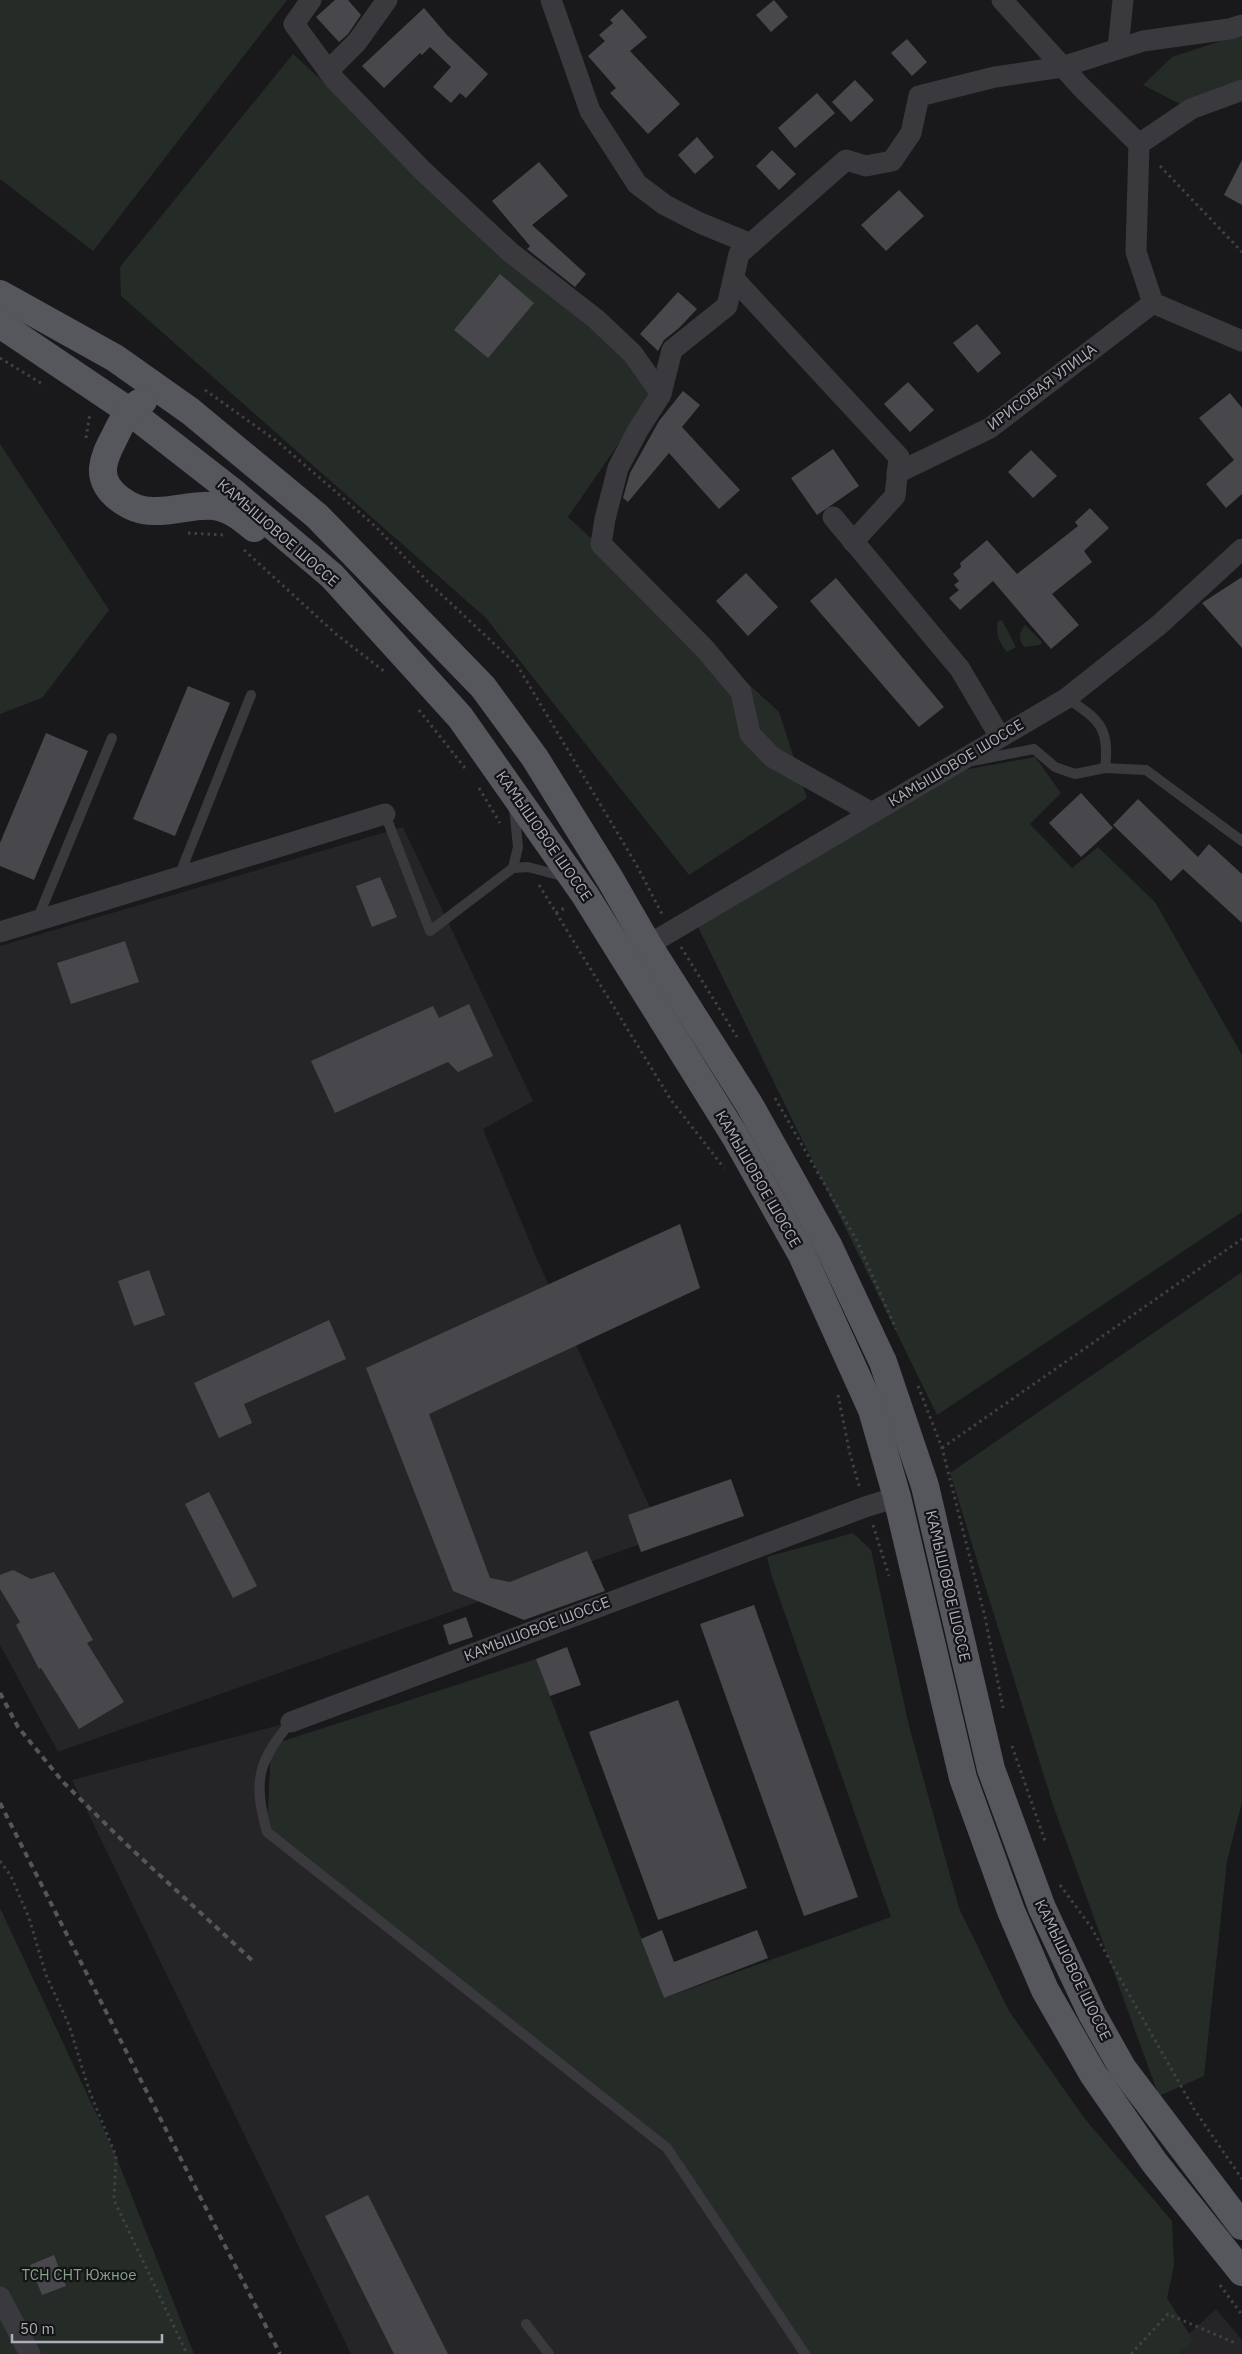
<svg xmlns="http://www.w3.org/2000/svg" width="1242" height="2354" viewBox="0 0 1242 2354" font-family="'IBM Plex Sans',sans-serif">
<rect width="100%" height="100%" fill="#19181a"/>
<g fill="#252427">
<polygon points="403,827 533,1101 483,1129 536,1257 663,1536 58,1752 0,1645 0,946"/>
<polygon points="291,1722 260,1773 267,1832 667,2148 805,2354 351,2354 72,1780"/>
<polygon points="1216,2309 1242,2340 1242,2354 1167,2354"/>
</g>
<g fill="#252c27">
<polygon points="0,0 287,0 93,251 0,179"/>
<polygon points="1242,34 1242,80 1182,105 1143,85 1172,57"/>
<polygon points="293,54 657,388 568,517 779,712 807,798 689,875 486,618 121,296 120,267"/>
<polygon points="0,444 109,610 42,698 0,714"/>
<path d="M1002,620L1016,647L1007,652C999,644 995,631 998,621Z"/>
<path d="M1025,625L1042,642L1040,645L1024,647C1018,639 1019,633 1025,625Z"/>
<polygon points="1035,757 1061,793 1030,824 1072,868 1098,847 1155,902 1242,1055 1242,1212 937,1415 698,927 964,770"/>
<polygon points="1242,1272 1242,1802 1227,1861 1204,2076 1159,2096 1054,1808 950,1473"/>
<polygon points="853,1533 871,1550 909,1726 959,1908 1009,2011 1085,2119 1172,2221 1174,2265 1167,2298 1193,2340 1178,2354 805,2354 667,2148 267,1832 271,1745 536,1659 664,1998 891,1917 772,1577 767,1557"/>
<polygon points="0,1908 116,2156 194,2354 0,2354"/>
</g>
<g fill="#48484c">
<polygon points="335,0 348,0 361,15 348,34 339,42 316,17"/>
<polygon points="774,0 788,17 771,32 756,15"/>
<polygon points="424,8 447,35 488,74 466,98 460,93 451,103 433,87 451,67 430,47 422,55 420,53 384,88 362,66"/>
<polygon points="622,9 647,37 630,51 680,104 648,134 610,93 616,88 588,56 605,41 599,35 613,23 610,20"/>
<polygon points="907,39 927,62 912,76 891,53"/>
<polygon points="855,80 874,100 851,122 832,102"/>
<polygon points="817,93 835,113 795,148 778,128"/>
<polygon points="697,137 714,157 695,174 678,155"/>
<polygon points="772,150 796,174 779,190 756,166"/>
<polygon points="1242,160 1242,205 1224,195"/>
<polygon points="539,162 568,196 532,225 586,274 575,287 527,249 530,246 492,201"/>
<polygon points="899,190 924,216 886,251 861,225"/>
<polygon points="500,274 534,303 488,358 454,330"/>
<polygon points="678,292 697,309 679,328 664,340 658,351 640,334"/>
<polygon points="977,324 1001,353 978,373 953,343"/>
<polygon points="908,382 934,410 910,432 884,404"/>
<polygon points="683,391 700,405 682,427 740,490 719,509 669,453 628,502 623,498 630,473 659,421"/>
<polygon points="1230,393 1242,408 1242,494 1226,508 1206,484 1234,460 1199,418"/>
<polygon points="833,449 859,486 817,515 791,478"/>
<polygon points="1031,450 1057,476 1033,498 1008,472"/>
<polygon points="1090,508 1109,528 1084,551 1092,562 1052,594 1079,625 1051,649 993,581 960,610 949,598 959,590 954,585 959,581 953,574 961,567 960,563 987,540 1017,574 1078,526 1075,522"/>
<polygon points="746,573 778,607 748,636 716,601"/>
<polygon points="1242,577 1242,648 1202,603"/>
<polygon points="836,578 944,707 919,727 810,601"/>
<polygon points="188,686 230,703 175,836 133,819"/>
<polygon points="46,733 88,751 34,880 0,866 0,843"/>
<polygon points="1081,793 1113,828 1081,857 1049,823"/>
<polygon points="1138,799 1198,857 1209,844 1242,874 1242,923 1183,869 1171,881 1113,825"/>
<polygon points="380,877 397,917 372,927 356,886"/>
<polygon points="125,941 139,982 71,1004 57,963"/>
<polygon points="469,1004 493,1056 458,1072 448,1062 335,1113 311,1061 433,1006 439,1018"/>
<polygon points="680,1224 700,1288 429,1414 490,1578 510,1582 587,1551 605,1591 524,1620 453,1591 366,1368"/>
<polygon points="149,1270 165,1315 134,1326 118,1281"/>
<polygon points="329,1320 346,1359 244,1404 252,1423 219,1438 194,1383"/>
<polygon points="731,1479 744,1516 641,1552 628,1515"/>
<polygon points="209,1492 257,1586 233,1598 185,1504"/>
<polygon points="13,1570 31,1579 54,1572 93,1640 87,1643 124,1702 79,1729 41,1668 39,1669 16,1625 20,1622 0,1589 0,1575"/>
<polygon points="754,1605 858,1897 804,1916 700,1624"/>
<polygon points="466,1617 473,1637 449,1645 443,1625"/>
<polygon points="567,1647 581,1685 550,1696 536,1659"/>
<polygon points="678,1700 747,1888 658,1920 589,1732"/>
<polygon points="662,1930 674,1962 757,1930 768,1958 664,1998 641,1939"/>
<polygon points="368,2195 448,2354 394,2354 325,2216"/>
<polygon points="54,2255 66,2286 42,2295 30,2265"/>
</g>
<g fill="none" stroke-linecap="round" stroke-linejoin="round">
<g stroke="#404045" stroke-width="3" stroke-dasharray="2.5 4" stroke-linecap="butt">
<polyline points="1160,166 1242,252"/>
<polyline points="0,358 44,385"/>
<polyline points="205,390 278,442 336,492 376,527 429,583 517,665 636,864 662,914"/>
<polyline points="86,438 90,413"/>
<polyline points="188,533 224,535"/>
<polyline points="244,550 336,634 385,672"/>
<polyline points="419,710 465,768"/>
<polyline points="479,788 500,823"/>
<polyline points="539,885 671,1100 724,1168"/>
<polyline points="556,913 566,907"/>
<polyline points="681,947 737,1037"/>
<polyline points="775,1098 856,1239 896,1329"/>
<polyline points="918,1386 942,1448 985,1617 1003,1708"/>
<polyline points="838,1395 850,1454 860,1489"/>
<polyline points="942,1448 1242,1239"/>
<polyline points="873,1525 889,1576"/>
<polyline points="1012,1746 1045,1841"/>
<polyline points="0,1861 11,1876 29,1918 46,1975 69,2025 89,2090 116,2156 114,2200 187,2354"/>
<polyline points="1060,1885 1091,1927 1194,2109 1242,2179"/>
<polyline points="1220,2285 1242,2315"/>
<polyline points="1131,2354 1168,2314 1235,2343"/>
</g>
<g stroke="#3a3a3e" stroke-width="10">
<path d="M1067,698C1099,720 1110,727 1105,768"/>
<polyline points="972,761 1034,749 1055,767 1075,774 1105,768 1146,770 1242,841"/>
<polyline points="385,814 430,931 513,868 528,867 566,877"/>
<polyline points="513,868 518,847 514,807"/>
<polyline points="179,876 251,695"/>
<polyline points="37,920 112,738"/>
<path d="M291,1722C257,1762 253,1782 267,1832L667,2148L805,2354"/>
<polyline points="526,2324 549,2354"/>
</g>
<g stroke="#3a3a3e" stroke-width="21">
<polyline points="311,0 294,24 335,80 423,171 510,252 596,319 633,354 661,394"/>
<polyline points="551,0 590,111 637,184 665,205 700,223 751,244"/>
<polyline points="1002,0 1081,87 1139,144"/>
<polyline points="1118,48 1123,0"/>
<polyline points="328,71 357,42 387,0"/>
<polyline points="1242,90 1191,109 1139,144 1136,252 1153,303 1242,341"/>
<polyline points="734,279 899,457 895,496 853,542"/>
<polyline points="897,473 990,428 1153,303"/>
<polyline points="833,517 960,669 1000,737"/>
<polyline points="872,813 772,757 750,734 741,692 705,649 601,544 605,519 618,468 638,430 661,394 672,350 727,306 739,254 846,160 866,166 892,161 911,133 919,96 995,77 1062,67 1143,41 1229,29 1242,25"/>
<polyline points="0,932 385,814"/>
<polyline points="648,945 1067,698 1159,625 1242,549"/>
<polyline points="291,1722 865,1507 897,1497"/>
<polyline points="0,2297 30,2354"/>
</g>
<g stroke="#56565d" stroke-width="28">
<polyline points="0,294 115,358 190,411 317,516 483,687 535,758 610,879 648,945 749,1104 828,1245 883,1362 925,1486 991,1769 1042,1908 1092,2014 1123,2069 1242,2226"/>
<polyline points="0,324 129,411 233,492 332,576 460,717 585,895 735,1136 802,1255 872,1410 897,1497 963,1778 1011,1911 1045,1990 1093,2074 1154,2162 1242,2272"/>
<path d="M143,401C130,406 121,423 115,436C110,446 104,456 103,468C101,492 131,511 153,511C173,512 194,504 214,506C230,508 242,518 254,528"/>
</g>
<g stroke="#55555b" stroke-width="4" stroke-dasharray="6 5" stroke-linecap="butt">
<polyline points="0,1693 18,1727 63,1782 126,1844 255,1963"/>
<polyline points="0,1803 280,2354"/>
</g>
</g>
<g text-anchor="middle" stroke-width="4.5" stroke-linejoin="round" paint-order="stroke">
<g font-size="15" fill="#acaeb8" stroke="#141315">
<text transform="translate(1042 387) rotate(-37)" y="5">ИРИСОВАЯ УЛИЦА</text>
<text transform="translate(278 533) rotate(41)" y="5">КАМЫШОВОЕ ШОССЕ</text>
<text transform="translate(956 763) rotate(-31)" y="5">КАМЫШОВОЕ ШОССЕ</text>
<text transform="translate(544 836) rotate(55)" y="5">КАМЫШОВОЕ ШОССЕ</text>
<text transform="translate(758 1179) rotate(60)" y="5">КАМЫШОВОЕ ШОССЕ</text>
<text transform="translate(948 1586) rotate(77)" y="5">КАМЫШОВОЕ ШОССЕ</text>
<text transform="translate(537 1629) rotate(-21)" y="5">КАМЫШОВОЕ ШОССЕ</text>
<text transform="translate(1073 1970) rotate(64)" y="5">КАМЫШОВОЕ ШОССЕ</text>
</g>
<g font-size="15" fill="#86a18c" stroke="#141315">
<text x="79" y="2280">ТСН СНТ Южное</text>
</g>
</g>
<path d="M12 2334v8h150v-8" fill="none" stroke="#acaeb8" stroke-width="2.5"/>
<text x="20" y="2334" font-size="15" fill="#acaeb8" stroke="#141315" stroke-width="4" paint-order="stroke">50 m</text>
</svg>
